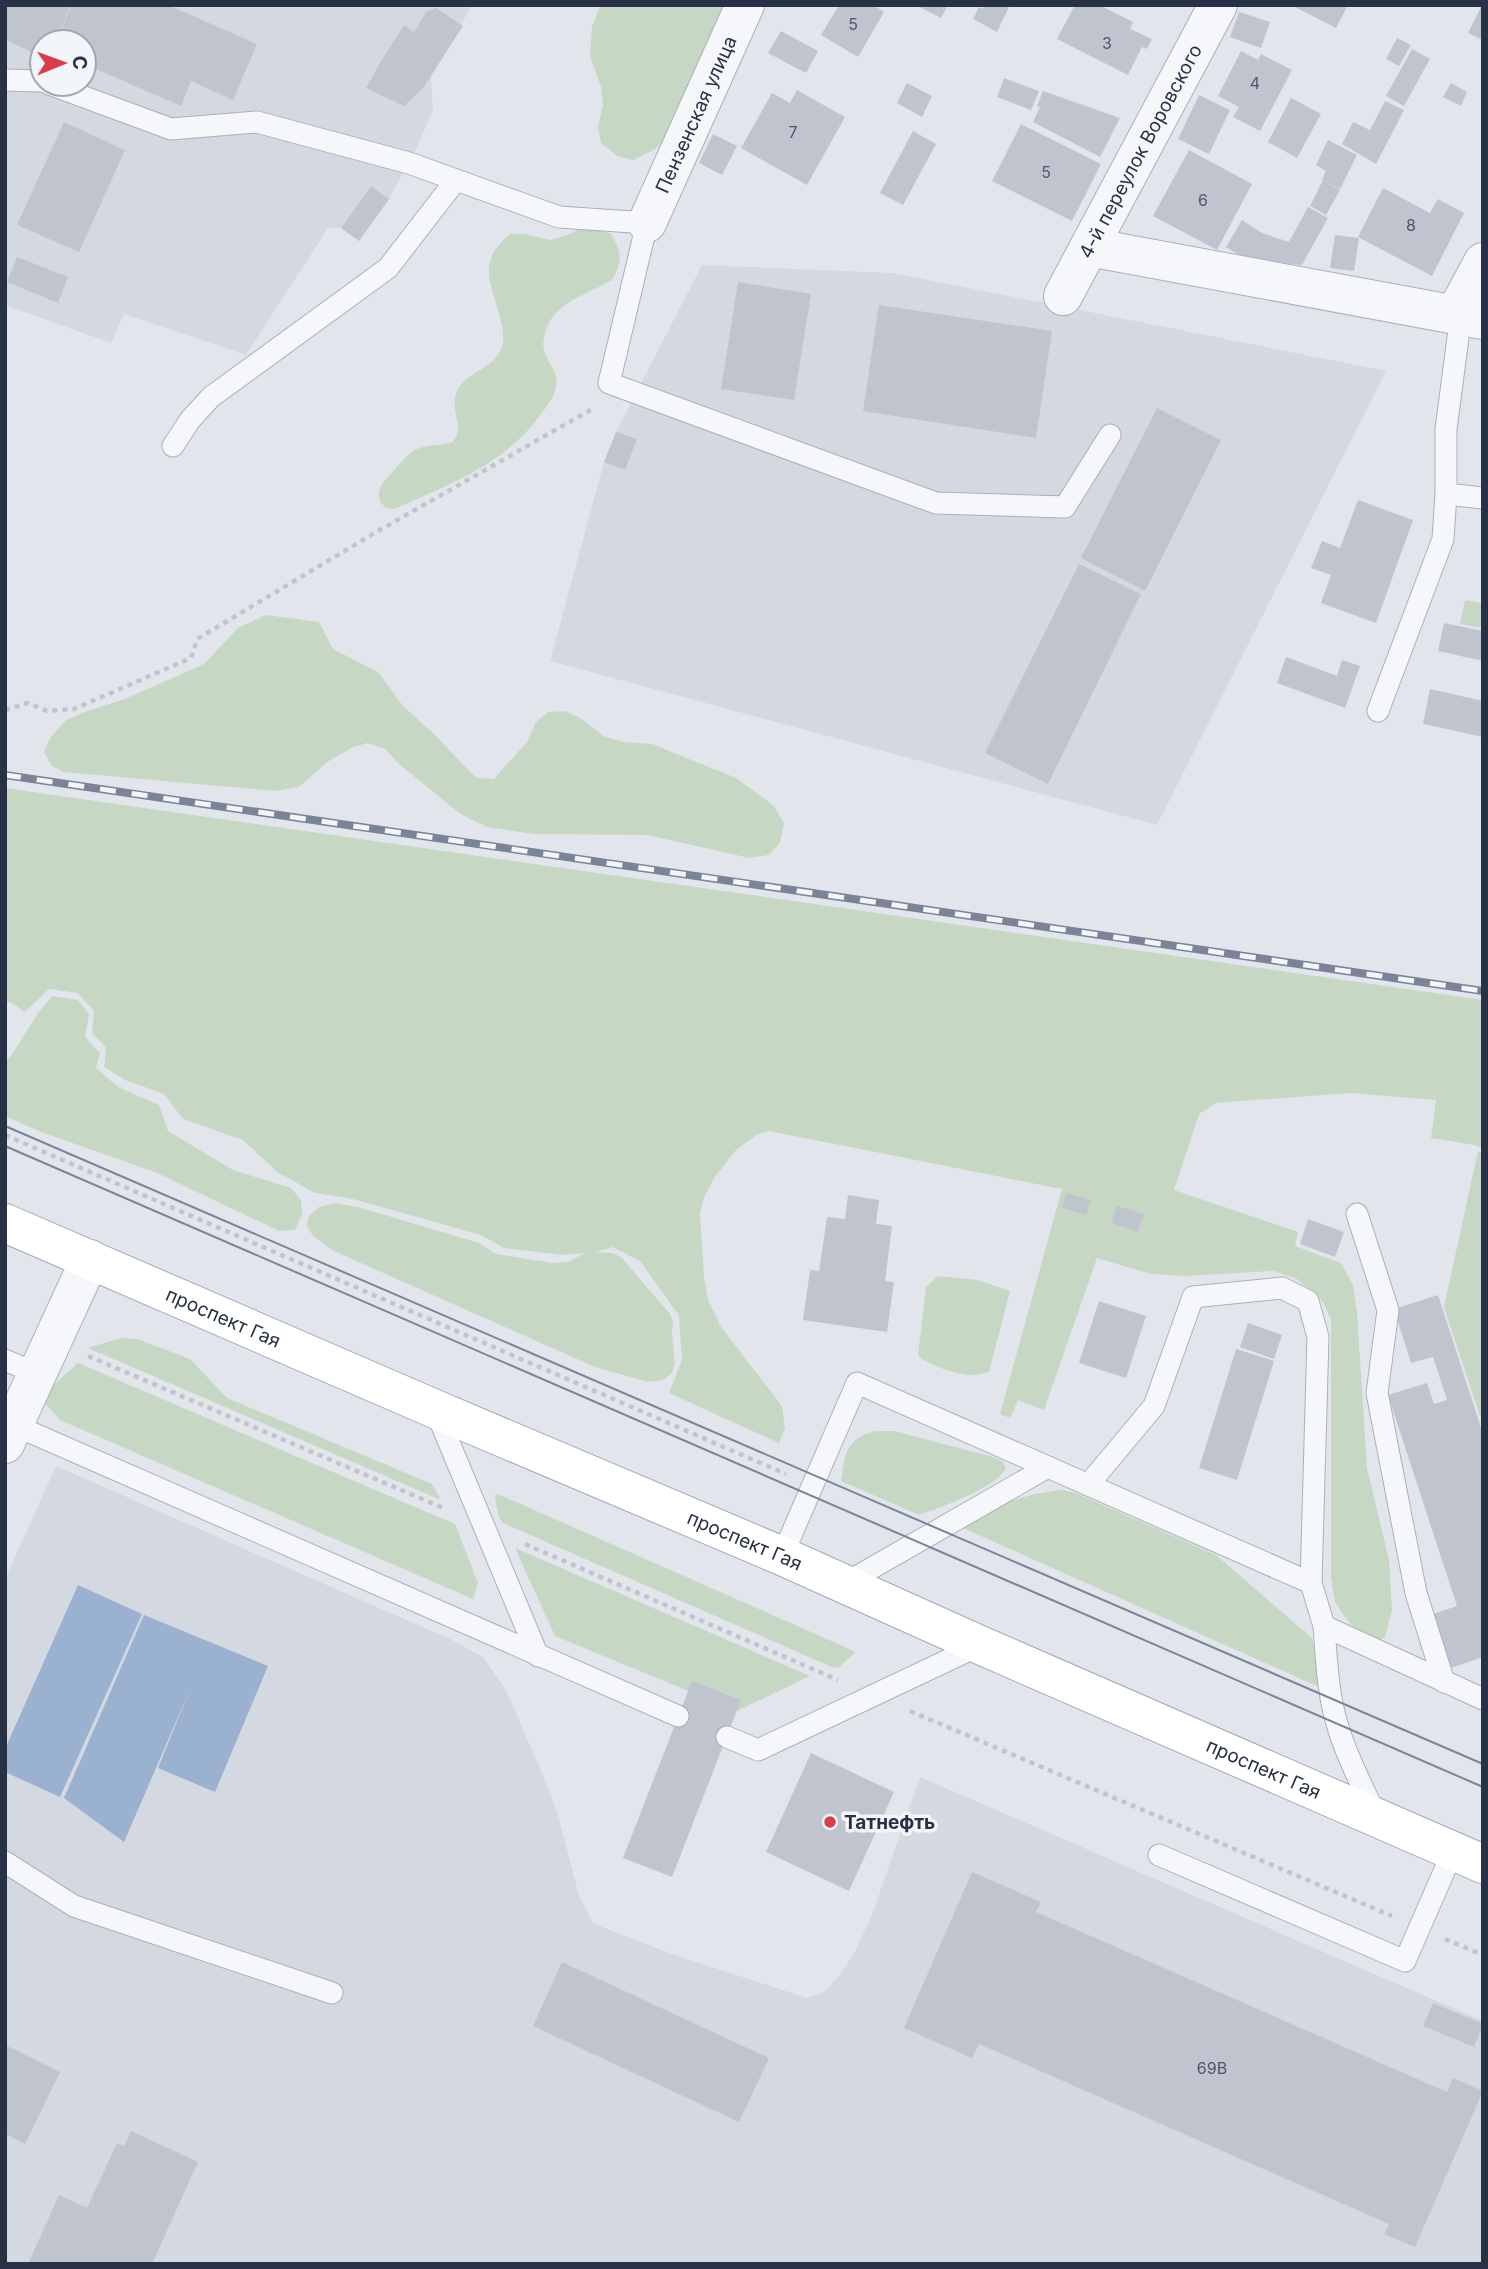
<svg xmlns="http://www.w3.org/2000/svg" width="1488" height="2269" viewBox="0 0 1488 2269" font-family="Inter,sans-serif">
<rect width="100%" height="100%" fill="#e2e6ec"/>
<g fill="#d4d8e1" fill-rule="evenodd">
<path d="M5,5H472L431,78L433,110L418,145L389,199L359,241L341,228H328L246,355L124,314L111,343L5,305ZM42,42H84V84H42Z"/>
<polygon points="702,265 894,273 1386,371 1157,825 550,661 604,462 616,432"/>
<polygon points="56,1466 452,1640 483,1657 506,1690 546,1782 559,1819 579,1896 594,1924 672,1954 807,1998 823,1993 840,1975 855,1952 873,1912 920,1777 1483,2021 1483,2264 5,2264 5,1579"/>
</g>
<g fill="#c6d7c3">
<polygon points="601,5 729,5 667,139 655,149 633,160 617,156 601,143 598,127 603,105 601,87 590,56 592,26"/>
<path d="M578,230H597L610,233C622,250 623,262 612,280C589,294 554,302 546,330C543,340 542,347 546,356C552,369 560,375 555,391C552,401 544,410 538,418C503,465 446,486 394,509C382,509 375,498 381,486C383,482 407,455 411,453C423,443 439,447 453,442C455,438 457,435 458,432C459,423 452,407 456,394C463,372 493,370 501,349C505,341 503,330 501,322C493,284 474,264 510,234H525L550,240L565,236Z"/>
<polygon points="1465,600 1483,603 1483,628 1460,624"/>
<polygon points="266,615 319,622 333,649 378,672 403,706 433,733 476,778 494,779 527,742 536,722 548,712 565,711 582,719 605,737 624,742 652,744 736,778 773,805 784,823 780,843 769,855 749,858 648,835 534,834 487,827 462,815 400,765 385,749 368,743 353,747 327,762 299,787 275,791 64,772 52,766 44,752 50,738 66,720 82,713 125,699 204,664 238,628"/>
<polygon points="5,788 1483,1000 1483,1149 1475,1145 1431,1138 1436,1100 1350,1093 1216,1103 1199,1114 1174,1190 1298,1232 1295,1246 1341,1263 1353,1285 1357,1312 1367,1468 1389,1560 1392,1610 1385,1637 1378,1642 1359,1634 1342,1613 1335,1602 1331,1578 1331,1319 1323,1302 1297,1279 1274,1271 1185,1276 1151,1274 1097,1258 1044,1410 1018,1400 1010,1418 1000,1414 1062,1189 769,1131 758,1134 736,1150 714,1178 704,1197 700,1214 704,1277 708,1300 721,1327 782,1406 785,1429 779,1443 669,1393 682,1360 679,1316 640,1261 613,1247 596,1252 613,1253 622,1258 670,1314 673,1322 672,1333 675,1364 672,1373 663,1380 648,1382 595,1367 334,1251 313,1236 307,1226 309,1216 319,1207 335,1203 358,1207 479,1243 496,1254 553,1263 567,1262 586,1253 561,1255 504,1248 481,1235 353,1199 315,1193 277,1172 243,1140 183,1119 164,1094 125,1080 104,1067 106,1047 92,1033 94,1011 78,993 49,989 25,1012 10,1002 5,1002"/>
<polygon points="52,996 78,1000 89,1014 85,1037 100,1053 96,1068 118,1087 159,1105 168,1131 233,1170 291,1188 301,1200 302,1215 295,1230 279,1231 155,1172 41,1132 5,1116 5,1060 11,1056 38,1013"/>
<polygon points="1478,1151 1483,1154 1483,1425 1444,1307"/>
<path d="M938,1276L978,1280L1010,1291L989,1372C983,1373 977,1375 971,1375C958,1375 925,1364 918,1355L926,1287Z"/>
<polygon points="121,1338 137,1339 190,1359 227,1398 432,1484 441,1500 88,1348"/>
<polygon points="78,1363 455,1524 478,1583 473,1599 60,1420 45,1403 48,1390"/>
<path d="M875,1431H894L993,1457L1002,1461L1006,1468C997,1487 940,1508 919,1515L841,1481C846,1453 844,1440 875,1431Z"/>
<polygon points="1061,1490 1076,1493 1216,1555 1312,1638 1316,1652 1319,1687 963,1528 1003,1504 1034,1494"/>
<path d="M498,1494L854,1651L855,1653L839,1667L834,1668L503,1523C497,1516 496,1504 495,1495Z"/>
<polygon points="515,1548 810,1676 737,1711 555,1636"/>
</g>
<g fill="#9ab1cf">
<polygon points="78,1585 142,1614 60,1797 5,1772 5,1749"/>
<polygon points="144,1615 268,1666 215,1792 158,1768 191,1687 124,1842 64,1798"/>
</g>
<g fill="#bfc4cf">
<polygon points="5,5 71,5 55,42 42,42 42,56 5,40"/>
<polygon points="72,5 168,5 257,44 233,100 191,81 181,106 84,64 84,42 56,42"/>
<polygon points="839,5 873,5 884,12 858,57 821,35"/>
<polygon points="916,5 948,5 941,18"/>
<polygon points="985,5 1010,5 997,32 973,19 979,7 983,9"/>
<polygon points="1075,5 1099,5 1133,22 1130,29 1152,39 1147,49 1142,47 1128,75 1057,39"/>
<polygon points="1291,5 1348,5 1336,28"/>
<polygon points="1482,5 1483,5 1483,40 1468,33"/>
<polygon points="436,8 463,26 423,88 404,106 366,88 381,61 404,25 414,32 426,12"/>
<polygon points="1239,12 1270,22 1261,48 1230,37"/>
<polygon points="781,31 818,51 806,73 768,53"/>
<polygon points="1397,38 1411,45 1399,66 1386,59"/>
<polygon points="1412,49 1430,59 1404,106 1386,96"/>
<polygon points="1241,51 1258,60 1261,54 1292,70 1260,131 1233,117 1239,107 1218,96"/>
<polygon points="1004,78 1039,91 1031,110 997,97"/>
<polygon points="907,83 932,96 922,117 897,103"/>
<polygon points="1451,83 1467,92 1461,106 1443,97"/>
<polygon points="797,90 845,117 807,185 741,148 772,93 790,103"/>
<polygon points="1043,91 1120,118 1100,157 1033,122 1040,107 1037,106"/>
<polygon points="1199,95 1230,110 1209,154 1178,139"/>
<polygon points="1291,98 1321,114 1297,158 1268,142"/>
<polygon points="1385,101 1404,110 1376,164 1342,144 1353,122 1370,130"/>
<polygon points="64,122 125,150 79,252 17,225"/>
<polygon points="1021,124 1101,164 1072,221 992,181"/>
<polygon points="913,131 936,144 903,205 880,193"/>
<polygon points="713,134 737,146 722,175 699,163"/>
<polygon points="1328,140 1357,155 1340,189 1326,182 1340,190 1326,215 1310,206 1323,180 1322,180 1326,171 1316,165"/>
<polygon points="1189,150 1252,184 1217,250 1153,216"/>
<polygon points="371,186 389,199 359,241 341,228"/>
<polygon points="1383,188 1430,213 1438,199 1464,213 1432,276 1358,237"/>
<polygon points="1308,207 1328,218 1302,265 1244,258 1226,247 1242,220 1262,233 1289,242"/>
<polygon points="1335,235 1359,238 1354,271 1330,268"/>
<polygon points="17,257 68,277 58,303 7,282"/>
<polygon points="738,282 811,294 794,400 721,389"/>
<polygon points="879,305 1052,331 1036,438 863,411"/>
<polygon points="1157,408 1221,440 1145,591 1081,558"/>
<polygon points="616,432 637,439 625,470 604,462"/>
<polygon points="1358,500 1413,520 1376,623 1321,603 1331,575 1311,568 1322,541 1340,548"/>
<polygon points="1079,564 1141,594 1048,784 985,753"/>
<polygon points="1444,623 1483,631 1483,661 1438,651"/>
<polygon points="1286,657 1337,676 1342,660 1360,666 1345,708 1277,683"/>
<polygon points="1430,689 1483,701 1483,737 1423,724"/>
<polygon points="1066,1193 1091,1200 1086,1215 1062,1208"/>
<polygon points="848,1195 879,1200 876,1224 892,1226 885,1281 894,1282 887,1332 803,1320 810,1270 819,1271 827,1217 845,1219"/>
<polygon points="1117,1206 1144,1214 1138,1232 1111,1223"/>
<polygon points="1308,1219 1344,1232 1335,1257 1300,1244"/>
<polygon points="1438,1295 1483,1434 1483,1657 1451,1668 1433,1614 1457,1606 1388,1395 1427,1383 1434,1404 1447,1400 1433,1357 1411,1363 1394,1309"/>
<polygon points="1099,1301 1146,1316 1126,1378 1079,1363"/>
<polygon points="1248,1323 1282,1335 1274,1359 1240,1347"/>
<polygon points="1236,1349 1274,1361 1237,1480 1199,1468"/>
<polygon points="692,1681 741,1700 672,1877 623,1858"/>
<polygon points="811,1753 894,1792 849,1891 766,1852"/>
<polygon points="972,1872 1041,1902 1036,1912 1447,2092 1453,2078 1483,2091 1415,2247 1384,2234 1389,2224 979,2044 972,2058 904,2028"/>
<polygon points="562,1962 769,2058 739,2122 533,2026"/>
<polygon points="1433,2003 1483,2024 1474,2047 1423,2026"/>
<polygon points="5,2045 60,2072 25,2144 5,2134"/>
<polygon points="131,2131 198,2162 152,2264 28,2264 59,2195 87,2208 117,2143 124,2146"/>
</g>
<g fill="none" stroke-linecap="round" stroke-linejoin="round">
<defs>
<g id="service">
<polyline points="5,80 42,81"/>
<polyline points="49,84 171,129 257,122 409,163 559,217 647,223 609,383 936,503 1065,507 1110,435"/>
<polyline points="1461,315 1446,429 1446,494 1483,498"/>
<polyline points="173,446 190,420 211,397 388,268 456,180"/>
<polyline points="1378,711 1443,539 1446,494"/>
<polyline points="1357,1214 1388,1310 1377,1393 1416,1593 1444,1682"/>
<polyline points="5,1360 37,1374"/>
<polyline points="435,1409 538,1656"/>
<polyline points="14,1425 678,1716"/>
<polyline points="1088,1485 1154,1406 1193,1297 1282,1288 1308,1301 1318,1337 1311,1583"/>
<polyline points="782,1556 857,1383 1311,1583 1324,1626 1483,1699"/>
<polyline points="844,1584 1048,1467"/>
<path d="M1324,1626C1326,1653 1327,1681 1333,1708C1341,1746 1360,1781 1376,1816"/>
<polyline points="727,1737 758,1750 980,1645"/>
<polyline points="1159,1855 1405,1961 1453,1851"/>
<polyline points="5,1862 74,1906 332,1993"/>
</g>
<g id="minor">
<path id="s1" d="M647,223L745,5"/>
<polyline points="1089,247 1483,320"/>
<path id="s2" d="M1063,296L1218,5"/>
<polyline points="1455,314 1483,262"/>
<polyline points="5,1444 90,1259"/>
</g>
<g id="primary">
<path id="s3" d="M5,1223L435,1409L782,1556L980,1645L1483,1864"/>
</g>
</defs>
<use href="#service" stroke="#aab0ba" stroke-width="23"/>
<use href="#minor" stroke="#aab0ba" stroke-width="40"/>
<use href="#primary" stroke="#a0a9b9" stroke-width="40"/>
<g stroke="#c0c4cb" stroke-width="4.5" stroke-dasharray="5 5" stroke-linecap="butt">
<polyline points="5,710 28,703 47,711 74,709 191,658 197,639 378,531 594,408"/>
<polyline points="5,1135 786,1474"/>
<polyline points="88,1356 443,1508"/>
<polyline points="525,1544 838,1680"/>
<polyline points="910,1711 1392,1916"/>
<polyline points="1445,1939 1483,1955"/>
</g>
<use href="#service" stroke="#f6f7fa" stroke-width="21"/>
<use href="#minor" stroke="#f6f7fa" stroke-width="38"/>
<use href="#primary" stroke="#fff" stroke-width="38"/>
<g stroke="#7a8397" stroke-width="2">
<polyline points="5,1126 1483,1764"/>
<polyline points="5,1146 1483,1787"/>
</g>
<defs>
<polyline id="rail" points="5,775 1483,991"/>
</defs>
<use href="#rail" stroke="#7a8397" stroke-width="8"/>
<use href="#rail" stroke="#f2f5f9" stroke-width="5" stroke-dasharray="16" stroke-linecap="butt"/>
</g>
<circle fill="#dc3c4b" stroke="#f2f5f9" stroke-width="2.5" cx="830" cy="1822" r="7"/>
<g text-anchor="middle" stroke-width="7" stroke-linejoin="round" paint-order="stroke">
<g font-size="16" fill="#4e5668">
<text x="853" y="30">5</text>
<text x="1107" y="49">3</text>
<text x="1255" y="89">4</text>
<text x="793" y="138">7</text>
<text x="1046" y="178">5</text>
<text x="1203" y="206">6</text>
<text x="1411" y="231">8</text>
<text x="1212" y="2074">69В</text>
</g>
<g font-size="19" fill="#283146" stroke="#f2f5f9">
<text dy="7" stroke="none"><textPath href="#s1" startOffset="119">Пензенская улица</textPath></text>
<text dy="7" stroke="none"><textPath href="#s2" startOffset="164">4-й переулок Воровского</textPath></text>
<text dy="7" stroke="none"><textPath href="#s3" startOffset="238">проспект Гая</textPath></text>
<text dy="7" stroke="none"><textPath href="#s3" startOffset="805">проспект Гая</textPath></text>
<text dy="7" stroke="none"><textPath href="#s3" startOffset="1372">проспект Гая</textPath></text>
</g>
<g font-size="19" font-weight="bold" fill="#283146" stroke="#f2f5f9" text-anchor="start">
<text x="844" y="1829">Татнефть</text>
</g>
</g>
<rect width="1488" height="2269" fill="none" stroke="#283146" stroke-width="14"/>
<g transform="translate(63 63) rotate(89)"><circle r="33" fill="#f2f5f9" stroke="#a1a7b1" stroke-width="2"/>
<path d="M0-5L12 26L0 18L-12 26Z" fill="#dc3c4b"/>
<text y="-10" font-size="19" font-weight="bold" text-anchor="middle" fill="#283146">С</text>
</g>
</svg>
